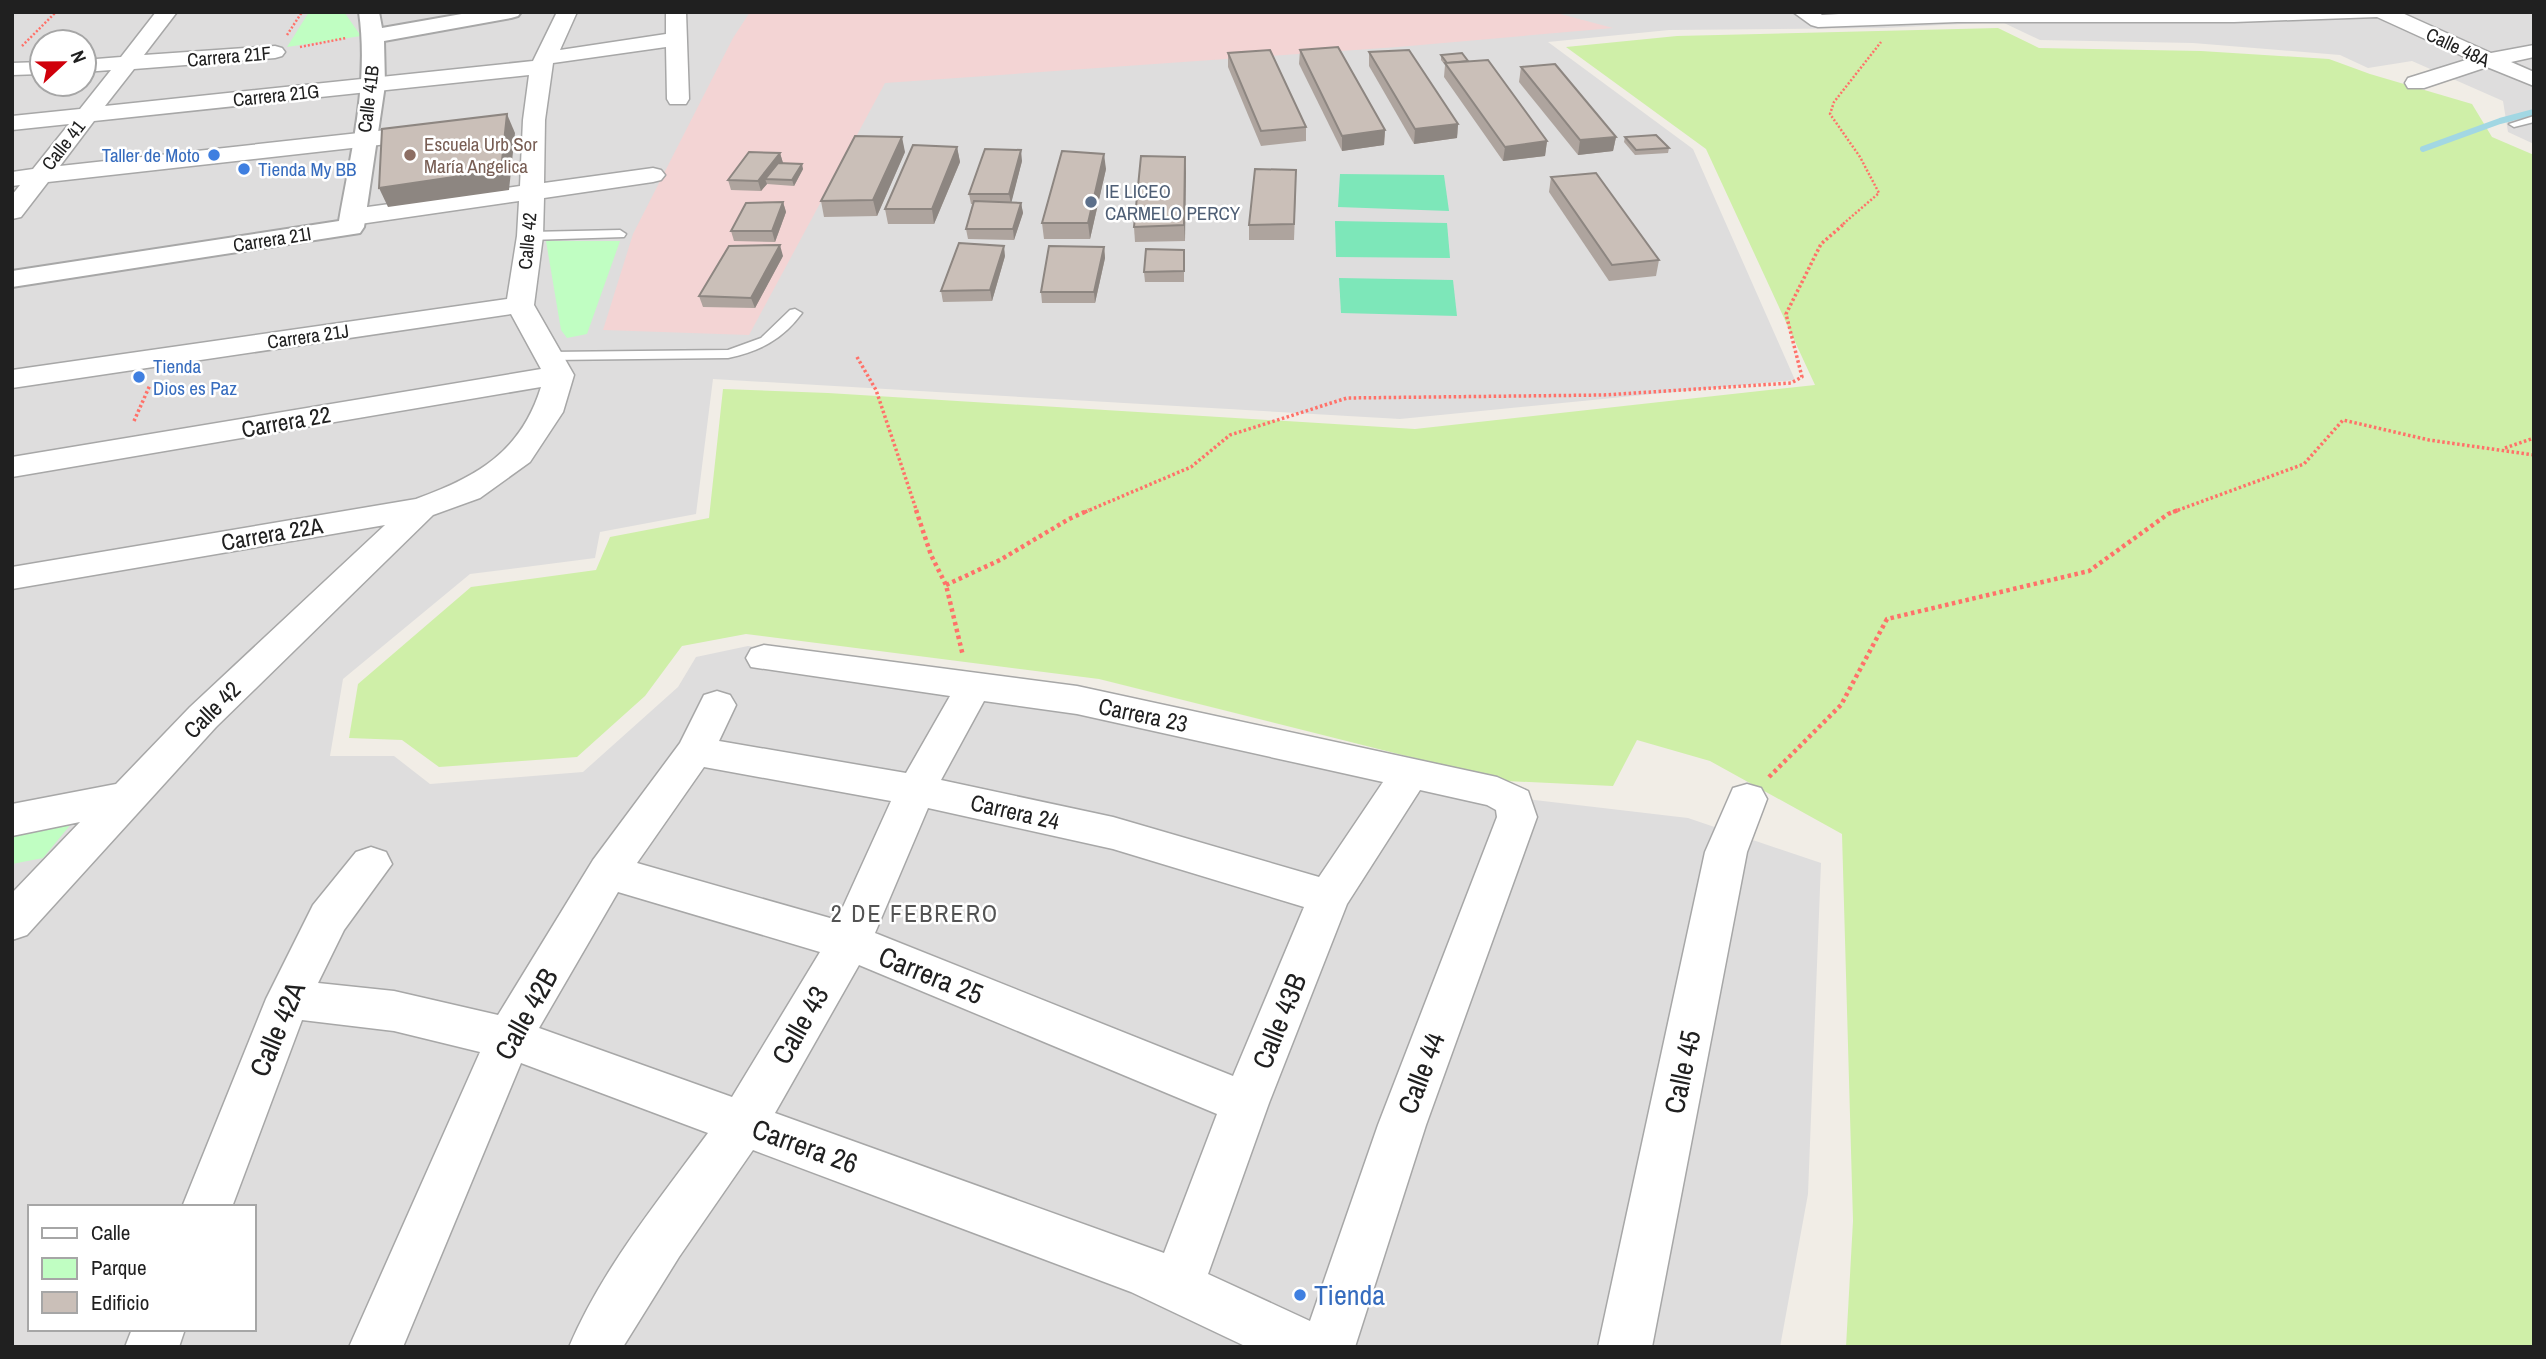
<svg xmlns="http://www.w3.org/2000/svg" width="2546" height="1359" viewBox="0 0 2546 1359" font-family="'Archivo Narrow',sans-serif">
<rect width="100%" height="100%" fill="#f1ede6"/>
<path fill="#dedddd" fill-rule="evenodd" d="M12,12H2534V144L2508,132L2503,101L2412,61L2368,68L2340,55L2193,43L2040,40L2002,22L1883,28L1669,30L1548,42L1693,149L1795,380L1400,419L713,379L696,514L600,532L595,558L470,574L343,679L330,756H394L430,784L583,772L678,687L696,657L748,646L1180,713L1517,798L1688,818L1821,863L1808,1194L1780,1347H12ZM42,42H84V84H42ZM30,1207H254V1329H30Z"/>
<polygon fill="#f3d4d4" points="750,12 1553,12 1613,28 1398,47 885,83 749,335 603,330 633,234 733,38"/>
<polygon fill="#cfefa8" points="1998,28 2039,48 2201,51 2329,59 2370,74 2472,104 2492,137 2534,155 2534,1347 1846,1347 1853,1221 1842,834 1710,761 1637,740 1613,786 1506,781 1099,679 746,634 682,646 645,696 577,757 439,767 402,740 349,738 358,684 471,587 596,570 610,537 709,518 723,389 828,393 1415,429 1815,385 1706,149 1566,47 1677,36"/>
<g fill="#c0fec2">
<polygon points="309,12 344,12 361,36 287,47"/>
<polygon points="546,241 620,241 587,334 567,338 561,330"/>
<polygon points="81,812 43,858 12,864 12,827"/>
</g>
<g fill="#7de7b9">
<polygon points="1340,174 1444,175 1449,211 1338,207"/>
<polygon points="1335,221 1447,223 1450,258 1336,257"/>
<polygon points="1339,278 1453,280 1457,316 1341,313"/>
</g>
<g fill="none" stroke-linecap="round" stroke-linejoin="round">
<polyline stroke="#a2d7e3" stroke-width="6" points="2423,149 2500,121 2534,112"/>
<defs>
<g id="service">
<polygon points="2534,116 2534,122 2514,127 2509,124"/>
<polygon points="620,230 626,234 624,237 530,240 524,236 530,232"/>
<path d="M795,309L802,313C782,340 760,351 728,358L550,360L543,356L550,352L728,350L761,338L790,310Z"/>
</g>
<g id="minor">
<path d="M156,12H177L144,55L275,46L282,48L285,52L282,56L275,58L134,69L105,106L533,61L557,12H577L560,50L666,34V12H686L689,99L686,104H670L667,99L666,47L553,63L545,120L544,183L653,168L661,170L665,175L661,180L653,182L544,198L543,236L534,305L574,375L563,412L530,462L480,498L433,515L216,727L27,935L12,940V893L80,822L12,836V804L116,784L190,707L385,525L12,589V567L416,499C477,477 521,452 541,387L12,477V457L541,369L511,314L12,388V370L507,299L517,236L519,201L353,225L344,222L340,217L344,212L353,209L520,186L523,120L529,75L94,121L60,166L432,125L440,127L443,132L440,137L432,139L48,182L21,217L12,219V195L20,185L12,186V172L33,169L69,124L12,130V116L80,109L111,70L84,72V60L121,57Z"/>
<polygon points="1793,12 1818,12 1822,15 1873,12 2400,12 2491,53 2534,45 2534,57 2511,62 2534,72 2534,86 2487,67 2424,88 2408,88 2405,83 2408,78 2469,59 2377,17 2234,22 1957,22 1818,27 1811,25"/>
<polygon points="42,62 42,74 12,75 12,63"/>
<path d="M764,645L1077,686L1497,777L1528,791L1537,817L1426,1125L1355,1347H1247L1131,1292L753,1150L679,1257L623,1347H569C602,1269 658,1201 708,1133L521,1063L403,1347H349L480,1052L394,1031L302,1020L232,1207H182L266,999L313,905L356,852L371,847L386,852L392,864L344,930L318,983L394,991L498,1015L593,860L680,743L704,695L717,691L730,695L736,705L719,741L906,773L950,696L751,667L746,658L751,649ZM984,701L1077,714L1383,782L1319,877L1113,817L941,780ZM704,767L891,801L837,920L637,863ZM1420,790L1487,805L1496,810L1497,817L1378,1125L1310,1321L1208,1274L1269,1103L1347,904ZM928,808L1113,849L1304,907L1233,1076L875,933ZM618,892L820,952L732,1097L539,1028ZM859,965L1217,1114L1164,1253L775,1113Z"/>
<polygon points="1747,784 1761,788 1767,799 1747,852 1652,1347 1598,1347 1705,852 1733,788"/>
<polygon points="132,1329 185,1329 179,1347 125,1347"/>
</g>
<path id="tertiary" d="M359,12H379L382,28L473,12H521L518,16L511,18L384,41L385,85L364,227L360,233L12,287V271L339,221C351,152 369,83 359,12Z"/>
</defs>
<use href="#service" stroke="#a7a7a7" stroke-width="3"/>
<use href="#minor" stroke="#a7a7a7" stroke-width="3"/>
<use href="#tertiary" stroke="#a7a7a7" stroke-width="4"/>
<g stroke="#ff7169" stroke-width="2.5" stroke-dasharray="2 2" stroke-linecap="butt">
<polyline points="287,35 302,12"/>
<polyline points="22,46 56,12"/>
<polyline points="300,47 346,38"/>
<polyline points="1843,224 1879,193 1860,157 1830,114 1834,102 1881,42"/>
</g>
<g stroke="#ff7169" stroke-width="3.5" stroke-dasharray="2.5 2.5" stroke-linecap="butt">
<polyline points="857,357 876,390 917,512"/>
<polyline points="134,421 150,385"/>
<polyline points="2505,448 2534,438"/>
<polyline points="1085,512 1191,467 1230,435 1347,398 1604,395 1791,383 1802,377 1786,314 1821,244 1845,223"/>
<polyline points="2173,512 2304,464 2343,420 2429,440 2534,455"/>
</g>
<g stroke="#ff7169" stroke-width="4.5" stroke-dasharray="3.5 3.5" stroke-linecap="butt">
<polyline points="916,510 931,555 946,585 963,656"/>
<polyline points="946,585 1000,560 1069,519 1089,510"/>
<polyline points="1769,777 1841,705 1887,619 2089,571 2168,514 2178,510"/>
</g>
<use href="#service" fill="#fff" fill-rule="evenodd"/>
<use href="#minor" fill="#fff" fill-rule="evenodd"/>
<use href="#tertiary" fill="#fff" fill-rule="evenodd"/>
</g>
<g fill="#aea49e">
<polygon points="1300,50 1385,130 1384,145 1342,151 1299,64"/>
<polygon points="1369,52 1458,124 1457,138 1414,144 1369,66"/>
<polygon points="1228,53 1306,127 1306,141 1261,146 1228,67"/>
<polygon points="1441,55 1468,61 1547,141 1545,156 1503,161 1444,77 1445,65 1441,60"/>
<polygon points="1521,67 1616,137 1613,151 1578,155 1519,82"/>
<polygon points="1625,137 1669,148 1668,153 1635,155 1624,142"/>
<polygon points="957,147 960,162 934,224 888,224 885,209"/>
<polygon points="905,152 877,216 824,217 821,201"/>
<polygon points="780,153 783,163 803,169 794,186 767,184 761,191 731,190 728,180"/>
<polygon points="1185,157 1185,241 1135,242 1134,227"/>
<polygon points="1022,161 1011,202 1021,203 1023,213 1014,240 968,239 966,229 973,204 971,204 969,194"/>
<polygon points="1106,169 1090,239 1044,239 1042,223"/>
<polygon points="1551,177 1659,260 1656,276 1609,281 1549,192"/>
<polygon points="1296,186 1294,240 1249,240 1249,225"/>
<polygon points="783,202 786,212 775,242 734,241 731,231"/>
<polygon points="1104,247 1105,258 1095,303 1042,303 1041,292"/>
<polygon points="1184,250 1184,282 1145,282 1144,272"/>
<polygon points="783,256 755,308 703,307 699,296"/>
<polygon points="1005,256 992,301 943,302 941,291"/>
</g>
<g fill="#8d8681">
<polygon points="507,114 515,133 509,190 388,207 379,188"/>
<polygon points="1458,124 1457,138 1414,144 1415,129"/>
<polygon points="1385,130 1384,145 1342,151 1342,136"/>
<polygon points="902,137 905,152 877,216 873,200"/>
<polygon points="1616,137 1613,151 1578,155 1580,140"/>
<polygon points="1547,141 1545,156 1503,161 1505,147"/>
<polygon points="957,147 960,162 934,224 932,209"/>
<polygon points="1021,150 1022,161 1011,204 1009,194"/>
<polygon points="780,153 783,163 765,179 767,184 761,191 758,181"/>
<polygon points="1104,154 1106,169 1090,239 1088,223"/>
<polygon points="1185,157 1186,172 1185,241 1184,225"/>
<polygon points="802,164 803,169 794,186 792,180"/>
<polygon points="783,202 786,212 775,242 772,231"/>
<polygon points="1021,203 1023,213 1014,240 1013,229"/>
<polygon points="780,245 783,256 755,308 751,298"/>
<polygon points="1004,246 1005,256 992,301 990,290"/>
<polygon points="1104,247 1105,258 1095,303 1094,292"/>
</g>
<g fill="#cabfb8" stroke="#8d8681" stroke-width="2">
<polygon points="1338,47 1385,130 1342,136 1300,50"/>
<polygon points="1270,50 1306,127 1261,131 1228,53"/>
<polygon points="1409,50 1458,124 1415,129 1369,52"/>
<polygon points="1462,53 1468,61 1447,63 1441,55"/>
<polygon points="1488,60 1547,141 1505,147 1445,63"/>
<polygon points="1555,64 1616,137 1580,140 1521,67"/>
<polygon points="507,114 501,170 379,188 382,129"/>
<polygon points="1656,135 1669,148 1636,150 1625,137"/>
<polygon points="855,136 902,137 873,200 821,201"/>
<polygon points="913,145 957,147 932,209 885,209"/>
<polygon points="985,149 1021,150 1009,194 969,194"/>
<polygon points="1062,151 1104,154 1088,223 1042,223"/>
<polygon points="749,152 780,153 758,181 728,180"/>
<polygon points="1141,156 1185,157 1184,225 1134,227"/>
<polygon points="778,163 802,164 792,180 765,179"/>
<polygon points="1255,169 1296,170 1294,224 1249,225"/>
<polygon points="1596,173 1659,260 1612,265 1551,177"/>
<polygon points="974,201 1021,203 1013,229 966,229"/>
<polygon points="783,202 772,231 731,231 746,203"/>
<polygon points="959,243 1004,246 990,290 941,291"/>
<polygon points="780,245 751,298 699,296 729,246"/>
<polygon points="1049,246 1104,247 1094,292 1041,292"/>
<polygon points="1146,249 1184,250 1184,271 1144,272"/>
</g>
<g fill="#3f7fe0" stroke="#fff" stroke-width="2.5">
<circle cx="214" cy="155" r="7"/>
<circle cx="244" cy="169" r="7"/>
<circle cx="139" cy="377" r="7"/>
<circle cx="1300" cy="1295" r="7"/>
</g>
<circle fill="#8d6e63" stroke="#fff" stroke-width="2.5" cx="410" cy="155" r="7"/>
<circle fill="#5c6f8a" stroke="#fff" stroke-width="2.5" cx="1091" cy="202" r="7"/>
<g text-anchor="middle" stroke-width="5" stroke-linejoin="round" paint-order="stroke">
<g font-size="19" fill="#202020" stroke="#fff">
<text transform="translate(2458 47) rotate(25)" y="7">Calle 48A</text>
<text transform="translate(229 56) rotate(-5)" y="7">Carrera 21F</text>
<text transform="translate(276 95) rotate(-6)" y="7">Carrera 21G</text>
<text transform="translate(368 99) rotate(-83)" y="7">Calle 41B</text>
<text transform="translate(63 145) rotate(-52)" y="7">Calle 41</text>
<text transform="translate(272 239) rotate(-9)" y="7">Carrera 21I</text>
<text transform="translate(527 241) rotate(-85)" y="7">Calle 42</text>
<text transform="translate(308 336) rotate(-8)" y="7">Carrera 21J</text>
</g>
<g font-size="19" fill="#785e54" stroke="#fff" text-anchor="start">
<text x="424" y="151">Escuela Urb Sor<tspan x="424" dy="22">María Angelica</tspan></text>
</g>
<g font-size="19" fill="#366cbe" stroke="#fff" text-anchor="start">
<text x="200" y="162" text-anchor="end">Taller de Moto</text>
<text x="258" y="176">Tienda My BB</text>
<text x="153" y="373">Tienda<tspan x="153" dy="22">Dios es Paz</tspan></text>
</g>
<g font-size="19" fill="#4e5e75" stroke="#fff" text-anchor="start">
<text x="1105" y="198">IE LICEO<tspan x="1105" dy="22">CARMELO PERCY</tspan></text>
</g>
<g font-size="23" fill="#202020" stroke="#fff">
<text transform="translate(286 422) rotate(-10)" y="8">Carrera 22</text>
<text transform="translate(272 534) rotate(-10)" y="8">Carrera 22A</text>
<text transform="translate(212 710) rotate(-45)" y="8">Calle 42</text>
<text transform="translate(1143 715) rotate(12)" y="8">Carrera 23</text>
<text transform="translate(1015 812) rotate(13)" y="8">Carrera 24</text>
</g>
<g font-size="24" letter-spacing="2" fill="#535353" stroke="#fff">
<text x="915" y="922">2 DE FEBRERO</text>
</g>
<g font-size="28" fill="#202020" stroke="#fff">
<text transform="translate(931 975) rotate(22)" y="10">Carrera 25</text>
<text transform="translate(526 1014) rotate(-61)" y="10">Calle 42B</text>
<text transform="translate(1279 1021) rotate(-68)" y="10">Calle 43B</text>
<text transform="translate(800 1025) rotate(-60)" y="10">Calle 43</text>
<text transform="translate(277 1029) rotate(-67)" y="10">Calle 42A</text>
<text transform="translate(1682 1072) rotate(-78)" y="10">Calle 45</text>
<text transform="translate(1421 1073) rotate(-69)" y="10">Calle 44</text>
<text transform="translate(805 1146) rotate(20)" y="10">Carrera 26</text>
</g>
<g font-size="28" fill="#366cbe" stroke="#fff" text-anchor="start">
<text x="1314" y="1305">Tienda</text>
</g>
</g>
<rect width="2546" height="1359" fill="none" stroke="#202020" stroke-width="28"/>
<rect x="28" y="1205" width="228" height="126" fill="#ffffff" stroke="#a6a6a6" stroke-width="2"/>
<rect x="42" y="1228" width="35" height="10" fill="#ffffff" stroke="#a6a6a6" stroke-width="2"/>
<text x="91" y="1240" font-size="21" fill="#202020">Calle</text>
<rect x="42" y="1258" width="35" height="21" fill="#c0fec2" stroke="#a6a6a6" stroke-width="2"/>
<text x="91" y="1275" font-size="21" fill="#202020">Parque</text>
<rect x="42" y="1292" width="35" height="21" fill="#cabfb8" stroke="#a6a6a6" stroke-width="2"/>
<text x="91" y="1310" font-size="21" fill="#202020">Edificio</text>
<g transform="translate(63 63) rotate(68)"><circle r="33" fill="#ffffff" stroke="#a6a6a6" stroke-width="2"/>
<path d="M0-5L12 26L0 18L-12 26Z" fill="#d0000b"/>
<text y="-10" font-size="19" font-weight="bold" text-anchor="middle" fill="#202020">N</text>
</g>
</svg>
